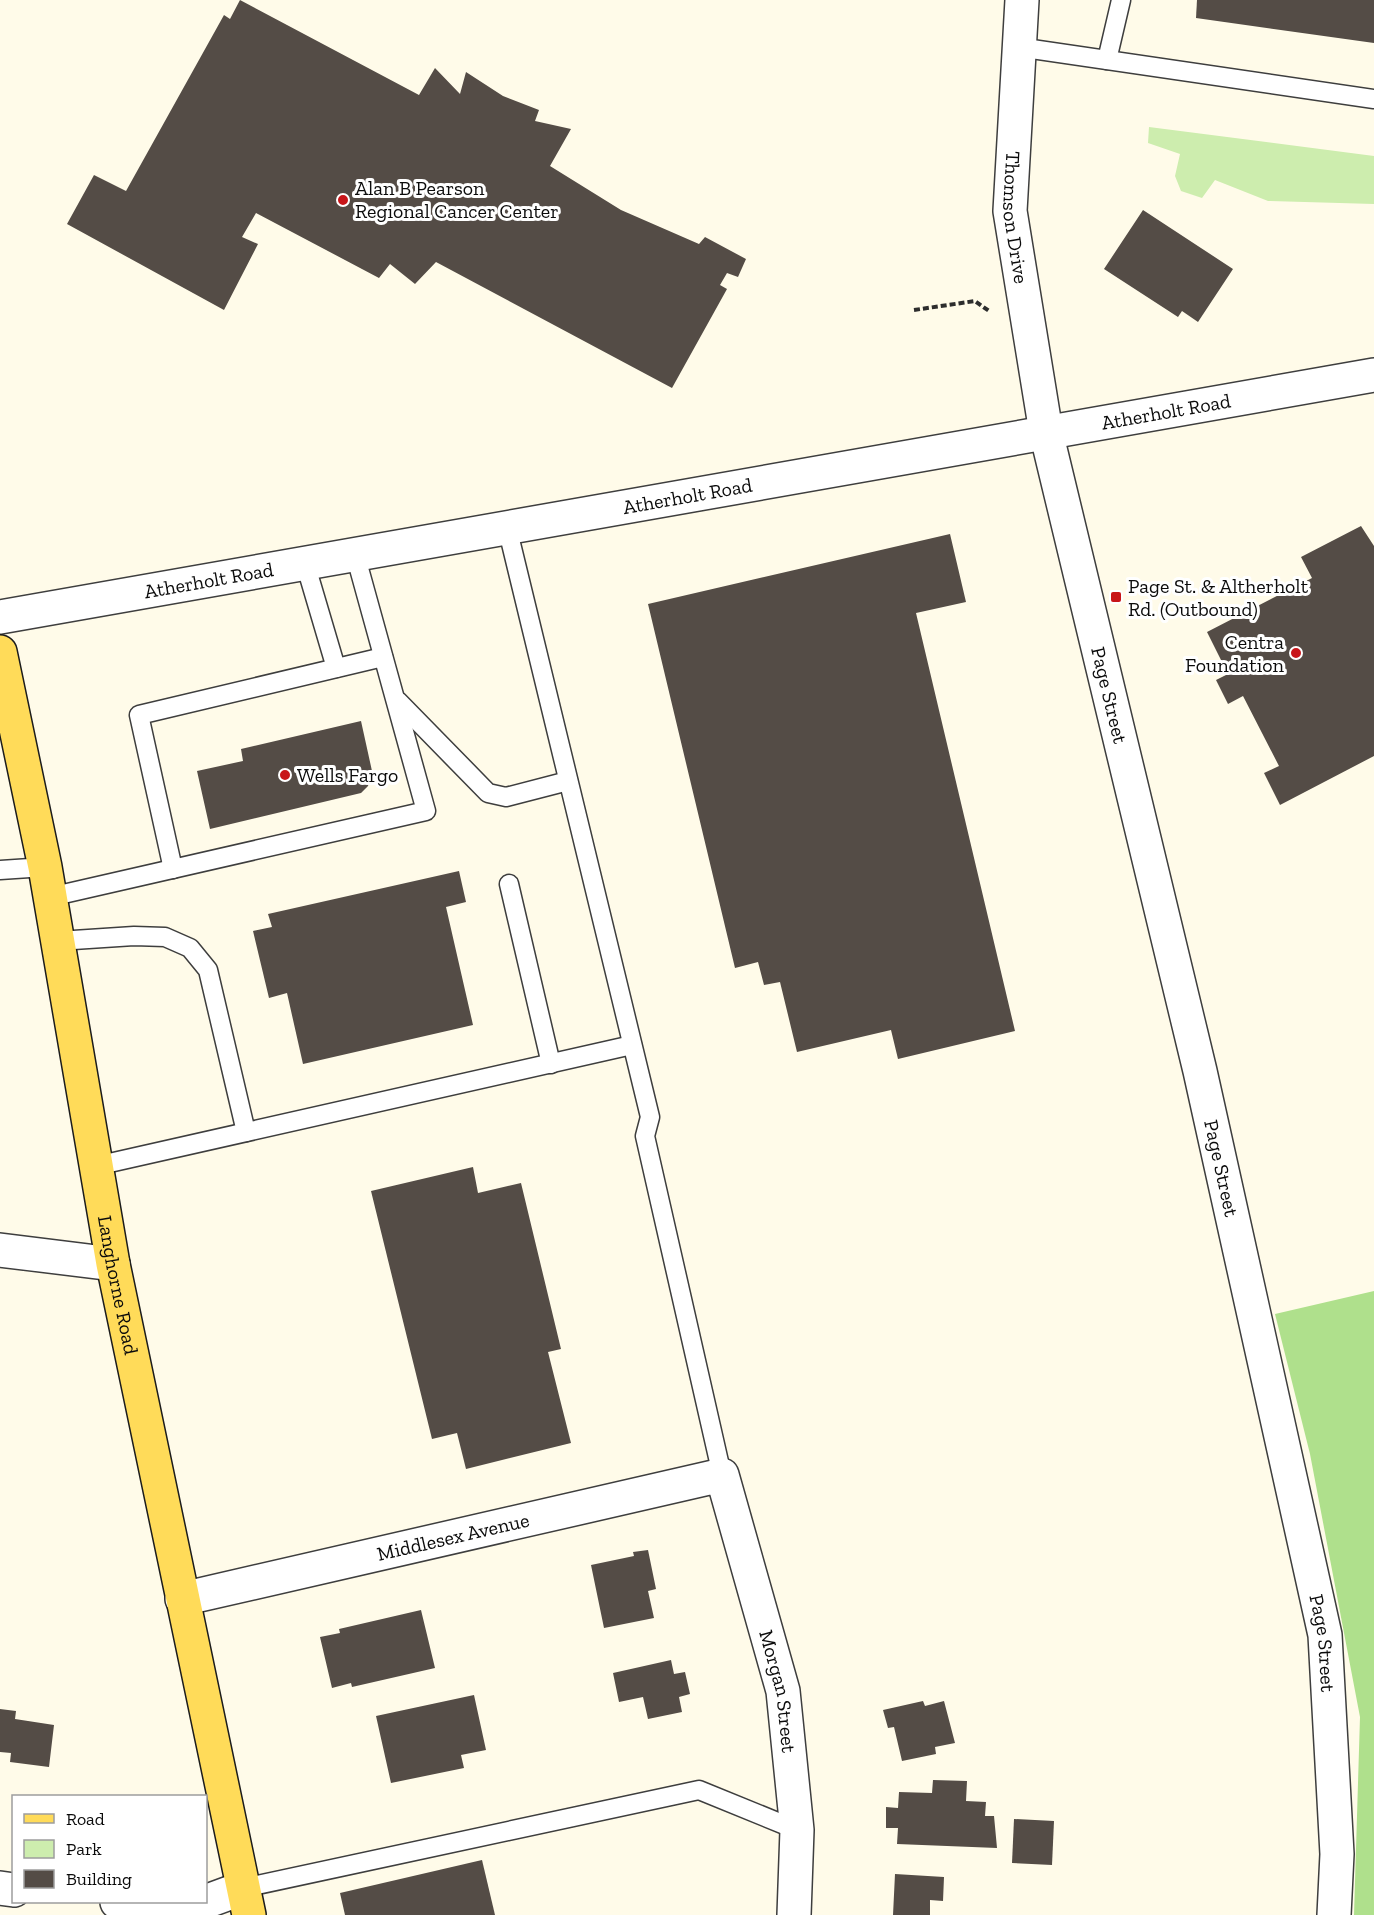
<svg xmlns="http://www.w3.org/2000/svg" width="1374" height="1915" viewBox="0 0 1374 1915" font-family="'Zilla Slab',serif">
<rect width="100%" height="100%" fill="#fffbe9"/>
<polygon fill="#cdedae" points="1149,127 1374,156 1374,204 1268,201 1215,180 1202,198 1181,191 1175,176 1180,154 1148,143"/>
<polygon fill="#afe08c" points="1374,1291 1374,1915 1354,1915 1360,1717 1310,1454 1275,1314"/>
<g fill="#544c46">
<polygon points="240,0 419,95 435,68 460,94 466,72 503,96 539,110 535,121 571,129 550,166 621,210 699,244 705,237 746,259 738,277 727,273 720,285 727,289 672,388 436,262 415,284 390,264 379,278 256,213 242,237 258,244 224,310 67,224 94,175 126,191 224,15 230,19"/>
<polygon points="1197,0 1374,0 1374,43 1196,18"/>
<polygon points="1143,210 1233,269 1198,322 1182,311 1178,317 1104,269"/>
<polygon points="1361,526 1374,546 1374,756 1280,805 1264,773 1279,766 1243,696 1228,704 1216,680 1228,674 1207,632 1312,578 1301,557"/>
<polygon points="950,534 966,602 916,613 1015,1031 898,1059 891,1030 797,1052 780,982 764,985 758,962 735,968 648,604"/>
<polygon points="361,721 372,771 368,786 361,793 210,829 197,771 243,761 241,749"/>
<polygon points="459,871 466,902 446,907 473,1025 303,1064 287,993 269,998 253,931 272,927 268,914"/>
<polygon points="473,1167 478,1193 521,1183 561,1349 548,1352 571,1443 466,1469 457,1433 432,1439 371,1191"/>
<polygon points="648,1550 656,1589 648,1591 654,1618 604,1628 591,1565 634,1556 633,1552"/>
<polygon points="421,1610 435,1668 352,1687 351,1683 332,1688 320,1637 340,1633 339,1629"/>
<polygon points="671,1660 674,1674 685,1672 690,1694 679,1697 682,1712 648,1719 643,1697 619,1702 613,1673"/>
<polygon points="474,1695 486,1750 461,1755 464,1768 391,1783 376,1716"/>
<polygon points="923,1701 925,1706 944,1701 955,1743 935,1747 936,1754 902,1761 894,1727 888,1728 883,1710"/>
<polygon points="0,1709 16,1711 15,1719 54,1725 49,1767 10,1762 11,1753 0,1752"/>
<polygon points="933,1780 967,1781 966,1801 986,1802 985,1816 994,1816 997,1848 897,1844 898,1828 886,1828 886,1807 898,1808 899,1792 932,1793"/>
<polygon points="1014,1819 1054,1821 1052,1865 1012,1863"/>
<polygon points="482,1860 495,1915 345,1915 340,1893"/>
<polygon points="895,1874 944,1877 943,1901 930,1900 930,1915 893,1915"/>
</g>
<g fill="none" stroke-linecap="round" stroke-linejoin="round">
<defs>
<g id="lane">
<polyline points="1018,47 1374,99"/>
<polyline points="1107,60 1121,0"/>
<polyline points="507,527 650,1117 645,1136 722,1475"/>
<polyline points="305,563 336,668"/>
<polyline points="398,701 488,793 506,797 568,781"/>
<polyline points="173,869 139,715 383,657"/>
<polyline points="0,870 45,867"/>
<polyline points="509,884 551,1064"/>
<polyline points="50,897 426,811 355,554"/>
<polyline points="58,941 134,936 165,937 190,948 208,970 246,1132"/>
<polyline points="96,1166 632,1045"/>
<polyline points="243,1888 699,1790 797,1830"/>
</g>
<g id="street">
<path id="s1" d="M1022,0L1010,211L1046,432L1200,1071L1325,1635L1337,1854L1334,1915"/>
<path id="s2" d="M0,617L1374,375"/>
<polyline points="0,1250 113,1264"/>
<path id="s3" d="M182,1599L722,1475L783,1691L797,1830L794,1915"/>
<polyline points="0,1888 14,1890"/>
<polyline points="117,1902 186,1909 243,1888"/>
</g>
<g id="primary">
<path id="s4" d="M0,652L45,867L113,1264L249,1915"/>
</g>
</defs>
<use href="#lane" stroke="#3e3e3e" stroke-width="21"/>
<use href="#street" stroke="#3e3e3e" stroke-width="36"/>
<use href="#primary" stroke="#1c1c1c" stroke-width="36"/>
<polyline stroke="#2d2d2d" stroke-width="4" stroke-dasharray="6 3" stroke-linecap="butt" points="914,310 975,301 989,311"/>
<use href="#lane" stroke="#fff" stroke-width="18"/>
<use href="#street" stroke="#fff" stroke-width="33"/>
<use href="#primary" stroke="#ffdb59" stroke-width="33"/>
</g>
<g fill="#c81519" stroke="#fff" stroke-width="2">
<circle cx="343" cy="200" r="6"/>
<rect x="1110" y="591" width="12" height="12" rx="3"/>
<circle cx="1296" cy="653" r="6"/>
<circle cx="285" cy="775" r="6"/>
</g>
<g text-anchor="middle" stroke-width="6" stroke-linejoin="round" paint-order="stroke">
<g font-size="20" fill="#0b0b0b" stroke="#fff" text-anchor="start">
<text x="355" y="195">Alan B Pearson<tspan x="355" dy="23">Regional Cancer Center</tspan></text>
<text x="1128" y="593">Page St. &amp; Altherholt<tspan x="1128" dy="23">Rd. (Outbound)</tspan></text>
<text x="1284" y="649" text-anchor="end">Centra<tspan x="1284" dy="23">Foundation</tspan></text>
<text x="297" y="782">Wells Fargo</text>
</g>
<g font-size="20" fill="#0b0b0b" stroke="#fff">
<text dy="7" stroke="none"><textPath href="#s1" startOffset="218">Thomson Drive</textPath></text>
<text dy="7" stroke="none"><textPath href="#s2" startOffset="1184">Atherholt Road</textPath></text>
<text dy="7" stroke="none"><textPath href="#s2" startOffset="698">Atherholt Road</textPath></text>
<text dy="7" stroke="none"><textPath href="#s2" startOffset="212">Atherholt Road</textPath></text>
<text dy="7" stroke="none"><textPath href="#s1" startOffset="706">Page Street</textPath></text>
<text dy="7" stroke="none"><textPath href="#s1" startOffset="1192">Page Street</textPath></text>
<text dy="7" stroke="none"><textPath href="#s4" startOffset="644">Langhorne Road</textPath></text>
<text dy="7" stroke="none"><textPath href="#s3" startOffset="278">Middlesex Avenue</textPath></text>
<text dy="7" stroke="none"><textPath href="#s1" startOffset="1678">Page Street</textPath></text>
<text dy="7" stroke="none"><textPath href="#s3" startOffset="778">Morgan Street</textPath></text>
</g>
</g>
<rect x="12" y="1795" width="195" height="108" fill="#ffffff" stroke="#9d9d9d" stroke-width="1.5"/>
<rect x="24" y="1814" width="30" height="9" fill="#ffdb59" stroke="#9d9d9d" stroke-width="1.5"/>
<text x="66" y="1825" font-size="18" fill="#0b0b0b">Road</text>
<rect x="24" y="1840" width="30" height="18" fill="#cdedae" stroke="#9d9d9d" stroke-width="1.5"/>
<text x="66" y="1855" font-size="18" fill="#0b0b0b">Park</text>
<rect x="24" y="1870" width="30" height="18" fill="#544c46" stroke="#9d9d9d" stroke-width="1.5"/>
<text x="66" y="1885" font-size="18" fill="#0b0b0b">Building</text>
</svg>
